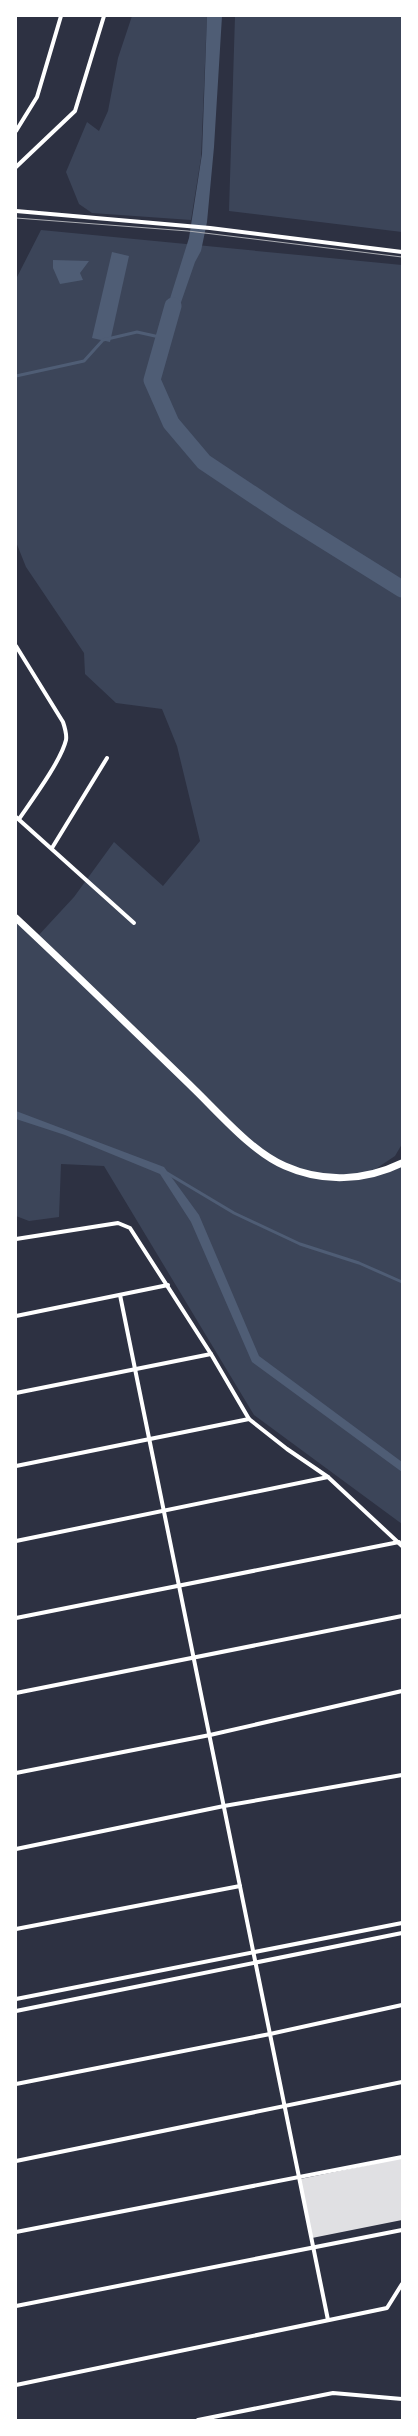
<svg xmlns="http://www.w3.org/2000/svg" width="418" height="2436" viewBox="0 0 418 2436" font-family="'Alegreya Sans',sans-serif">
<rect width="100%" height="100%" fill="#2d3142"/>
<g fill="#3c4559">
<polygon points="132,16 207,16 201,158 191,220 92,213 79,204 66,172 87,122 99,131 108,111 118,58"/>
<polygon points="235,16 402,16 402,232 229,211"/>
<polygon points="41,230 402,265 402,1144 395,1156 368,1174 402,1163 402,1524 254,1415 104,1166 61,1164 59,1217 29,1221 16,1216 16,921 37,937 74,897 114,842 163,886 200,841 177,746 162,709 116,703 85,674 84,653 26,567 16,542 16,279"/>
</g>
<g fill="#4f5d75">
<polygon points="207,16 222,16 214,147 207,222 201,251 195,262 171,331 162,324 189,238 202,154"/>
<polygon points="112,252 129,256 110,342 92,338"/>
<polygon points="53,260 89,261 80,273 83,280 60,284 53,268"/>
<polygon points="16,1111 164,1167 199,1215 259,1356 402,1462 402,1472 252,1362 191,1222 160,1174 65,1135 16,1119"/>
</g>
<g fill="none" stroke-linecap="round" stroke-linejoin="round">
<g stroke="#4f5d75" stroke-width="3">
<polyline points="16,376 84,361 103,340 137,332 164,338"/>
<polyline points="167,1173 234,1213 300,1244 359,1263 402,1282"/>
</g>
<polyline stroke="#4f5d75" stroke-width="17" points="173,306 152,380 171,423 204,462 285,516 402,589"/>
</g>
<polygon fill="#e0e0e3" points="402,2158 402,2220 312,2238 300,2179"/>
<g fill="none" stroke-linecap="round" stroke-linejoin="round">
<g stroke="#fff" stroke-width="4">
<polyline points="16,131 37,97 61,16"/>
<polyline points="16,167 75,111 104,16"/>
<polyline points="16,211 210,228 402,252"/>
<path d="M16,646L63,722C65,728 67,734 66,740C61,761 32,800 19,819"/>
<polyline points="16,817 134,923"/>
<polyline points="52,848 107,758"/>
<polyline points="16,1239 118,1223 130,1228 211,1354 249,1419 287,1449 328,1477 402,1546"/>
<polyline points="120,1295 328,2320"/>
<polyline points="16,1316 168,1285"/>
<polyline points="16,1393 211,1354"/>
<polyline points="16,1466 249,1419"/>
<polyline points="16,1541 328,1477"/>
<polyline points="16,1618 399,1542"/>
<polyline points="16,1693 402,1616"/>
<polyline points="16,1773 210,1735 402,1691"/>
<polyline points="16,1849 224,1806 402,1775"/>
<polyline points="16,1929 240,1886"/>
<polyline points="16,1999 402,1923"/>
<polyline points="16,2011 402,1933"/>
<polyline points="16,2084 270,2034 402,2005"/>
<polyline points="16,2161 402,2082"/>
<polyline points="16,2232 402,2157"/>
<polyline points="16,2306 402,2230"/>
<polyline points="16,2385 387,2308 402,2284"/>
<polyline points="198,2420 333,2393 402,2399"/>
</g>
<path stroke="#fff" stroke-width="7" d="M16,918C76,974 134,1031 193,1088C219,1113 252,1152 285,1166C323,1183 365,1181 402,1163"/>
<polyline stroke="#abadb3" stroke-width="1" points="16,218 188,231 402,257"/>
</g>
<rect width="418" height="2436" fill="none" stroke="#ffffff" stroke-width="34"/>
</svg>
